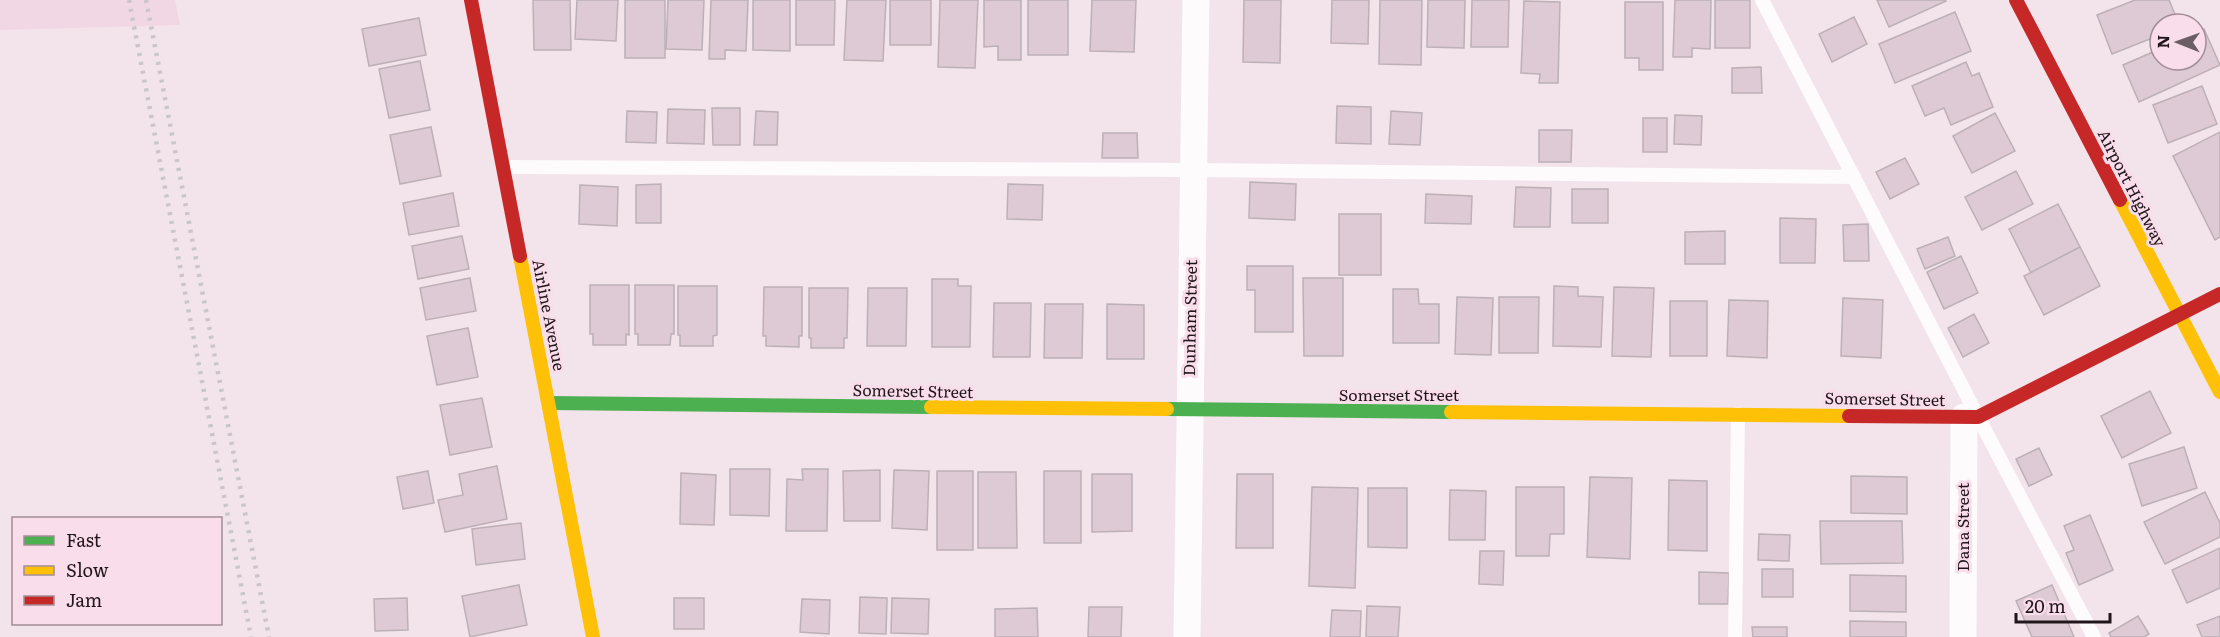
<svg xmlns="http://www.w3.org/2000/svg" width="2220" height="637" viewBox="0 0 2220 637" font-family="Literata,serif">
<rect width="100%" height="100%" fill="#f3e3eb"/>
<polygon fill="#f1d7e4" points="0,0 175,0 180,25 0,30"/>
<g fill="#decad4" stroke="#bcb0b6" stroke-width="1.5">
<polygon points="533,0 570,0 571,50 534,50"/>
<polygon points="577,0 618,0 616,41 575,39"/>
<rect x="625" y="0" width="40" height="58"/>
<polygon points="668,0 704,0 702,50 666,49"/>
<polygon points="711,0 748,0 746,51 725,50 725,59 709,59"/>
<polygon points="753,0 790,0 790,51 753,50"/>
<polygon points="796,0 835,0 834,45 796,45"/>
<polygon points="847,0 886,0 883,61 844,60"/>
<rect x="890" y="0" width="41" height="45"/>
<polygon points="940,0 978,0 975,68 938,67"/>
<polygon points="984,0 1021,0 1021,60 998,60 998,46 984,47"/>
<rect x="1028" y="0" width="40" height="55"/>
<polygon points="1092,0 1136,0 1134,52 1090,51"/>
<polygon points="1244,0 1281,0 1280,63 1243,62"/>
<polygon points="1332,0 1369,0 1368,44 1331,43"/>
<polygon points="1380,0 1422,0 1421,65 1379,64"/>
<polygon points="1428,0 1465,0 1464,48 1427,47"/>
<polygon points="1472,0 1509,0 1508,47 1471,47"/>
<polygon points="1675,0 1711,0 1710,49 1692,48 1692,57 1673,57"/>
<rect x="1715" y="0" width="35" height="48"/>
<polygon points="1877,0 1945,0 1946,1 1889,27"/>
<polygon points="2135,0 2169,0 2179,24 2160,24 2160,35 2112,54 2097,15"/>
<polygon points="1524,1 1560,2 1558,83 1539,83 1540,74 1521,73"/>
<polygon points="1625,2 1663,2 1663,70 1639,70 1639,58 1625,58"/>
<polygon points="1955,12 1971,51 1895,83 1879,44"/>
<polygon points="1854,17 1867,44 1832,62 1819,34"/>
<polygon points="419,18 426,55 369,66 362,29"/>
<polygon points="2204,29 2220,65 2139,102 2123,65 2160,49 2160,60 2196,60 2196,33"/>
<polygon points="420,61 430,110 389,118 379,69"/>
<polygon points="1966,62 1972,76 1979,73 1993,107 1951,125 1944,108 1925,116 1912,86"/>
<polygon points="1761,67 1762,93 1732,93 1732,68"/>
<polygon points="2202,86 2217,124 2168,143 2153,105"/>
<polygon points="1337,106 1371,107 1371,144 1336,143"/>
<polygon points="712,108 740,108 740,145 713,145"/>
<polygon points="668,109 705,110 704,144 667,143"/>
<polygon points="627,111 657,112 656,143 626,142"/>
<polygon points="756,111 778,112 777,145 754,145"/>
<polygon points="1391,111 1422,113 1420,145 1389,144"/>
<polygon points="1995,113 2015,151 1972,173 1953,136"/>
<polygon points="1675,115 1702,116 1701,145 1674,144"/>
<rect x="1643" y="118" width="24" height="34"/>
<polygon points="431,127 441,176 400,184 390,135"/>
<polygon points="1539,130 1572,130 1571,162 1539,162"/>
<polygon points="2220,132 2220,237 2215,240 2173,156"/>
<polygon points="1103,133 1137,133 1138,158 1102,158"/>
<polygon points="1905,158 1919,184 1890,199 1876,172"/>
<polygon points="2016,171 2033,204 1982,230 1965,197"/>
<polygon points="1250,182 1296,184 1295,220 1249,218"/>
<polygon points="661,184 661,223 636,223 636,185"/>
<polygon points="1008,184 1043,185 1042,220 1007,219"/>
<polygon points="580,185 618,187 617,226 579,224"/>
<polygon points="1516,187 1551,188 1550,227 1514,227"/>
<rect x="1572" y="189" width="36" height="34"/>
<polygon points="453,193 459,226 409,235 403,203"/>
<polygon points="1426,194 1472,196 1471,224 1425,223"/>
<polygon points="2058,204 2080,247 2031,273 2009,229"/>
<rect x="1339" y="214" width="42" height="61"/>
<polygon points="1780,218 1816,219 1815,263 1780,263"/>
<polygon points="1868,224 1869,261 1844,261 1843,225"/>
<polygon points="1725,231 1725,264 1685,264 1685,232"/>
<polygon points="462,236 469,269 418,279 412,246"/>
<polygon points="1948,237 1955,256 1925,269 1917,249"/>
<polygon points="2080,247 2100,286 2044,315 2024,276"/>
<polygon points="1961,256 1978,293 1944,309 1927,272"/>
<polygon points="1247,266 1293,266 1293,332 1255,332 1255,290 1247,290"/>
<polygon points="470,278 476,311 426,320 420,288"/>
<polygon points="1303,278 1343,278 1343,356 1304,356"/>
<polygon points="932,279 958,279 958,286 971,286 970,347 932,347"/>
<polygon points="590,285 629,285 629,335 626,334 626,345 593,345 593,334 590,334"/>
<polygon points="635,285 674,285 674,334 671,334 670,345 638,345 638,334 635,334"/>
<polygon points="678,286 717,286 717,335 713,336 713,346 680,346 680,335 678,335"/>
<polygon points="1554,286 1578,287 1578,296 1603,297 1601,347 1553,346"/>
<polygon points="764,287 802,287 802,336 799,336 799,347 766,346 766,336 763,336"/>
<polygon points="1614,287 1654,288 1651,357 1612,356"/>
<polygon points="809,288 848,288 847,338 844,338 844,348 811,348 811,338 809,338"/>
<polygon points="868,288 907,288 906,346 867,346"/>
<polygon points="1393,289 1418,289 1419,304 1439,304 1439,343 1393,343"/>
<polygon points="1457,297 1493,298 1491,355 1455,354"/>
<polygon points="1499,297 1539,297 1538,353 1499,353"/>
<polygon points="1843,298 1883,300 1881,358 1841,356"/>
<polygon points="1729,300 1768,301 1767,358 1727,356"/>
<rect x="1670" y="301" width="37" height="55"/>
<polygon points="994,303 1031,303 1030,357 993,357"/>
<polygon points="1045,304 1083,304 1082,358 1044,358"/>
<polygon points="1107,304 1144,305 1144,359 1107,359"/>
<polygon points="1974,314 1989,343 1963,357 1948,328"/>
<polygon points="468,328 478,377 437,385 427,336"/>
<polygon points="2150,391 2171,433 2122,458 2101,416"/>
<polygon points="482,398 492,447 450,455 440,405"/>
<polygon points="2184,447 2197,488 2142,506 2129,464"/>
<polygon points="2039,448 2052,475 2029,486 2016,459"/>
<polygon points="497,466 507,519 445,532 438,500 463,495 459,474"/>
<polygon points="730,469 770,469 769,516 730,515"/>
<polygon points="802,469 828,469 827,531 786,531 787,479 803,480"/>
<polygon points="880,470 880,521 844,521 843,471"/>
<polygon points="894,470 929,471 927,530 892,528"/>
<polygon points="428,471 434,503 403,509 397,477"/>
<rect x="937" y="471" width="36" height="79"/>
<rect x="1044" y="471" width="37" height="72"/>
<polygon points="978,472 1016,472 1017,548 978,548"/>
<polygon points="681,473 716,475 714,525 680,524"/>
<polygon points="1092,474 1132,474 1132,531 1092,532"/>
<polygon points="1237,474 1273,474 1273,548 1236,548"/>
<polygon points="1851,476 1907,477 1907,514 1851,513"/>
<polygon points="1590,477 1632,478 1630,559 1587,557"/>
<polygon points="1669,480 1707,481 1707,551 1668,550"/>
<polygon points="1312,487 1358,488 1355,588 1309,586"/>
<polygon points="1516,487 1564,487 1564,534 1550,534 1549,556 1516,556"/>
<polygon points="1368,488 1407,488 1407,548 1368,547"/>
<polygon points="1450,490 1486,491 1485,540 1449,540"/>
<polygon points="2205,492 2220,523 2220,537 2165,564 2144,522"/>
<polygon points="2090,515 2113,570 2079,585 2066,553 2074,550 2064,526"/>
<polygon points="1820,521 1902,521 1903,563 1821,564"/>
<polygon points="521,523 525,559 476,565 472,529"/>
<polygon points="1759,534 1790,535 1789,561 1758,560"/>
<polygon points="2220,548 2220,588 2187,603 2172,570"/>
<polygon points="1480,551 1504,551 1503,585 1479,584"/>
<rect x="1762" y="569" width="31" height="28"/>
<polygon points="1699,572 1729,573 1728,604 1699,604"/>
<polygon points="1850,575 1906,576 1906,612 1850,611"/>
<polygon points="519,585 527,625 470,637 462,596"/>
<polygon points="2052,585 2074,637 2032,637 2016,601"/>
<polygon points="860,597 887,598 886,634 859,633"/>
<polygon points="407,598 408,630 375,631 374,599"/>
<rect x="674" y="598" width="30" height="31"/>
<polygon points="892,598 929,599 928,634 891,633"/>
<polygon points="802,599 830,600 829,634 800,632"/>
<polygon points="1367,606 1400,607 1398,637 1366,637"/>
<polygon points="1089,607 1122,607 1121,637 1088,637"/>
<polygon points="1037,608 1038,637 995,637 995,609"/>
<polygon points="1332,610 1361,611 1360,637 1330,637"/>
<polygon points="2138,616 2149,634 2144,637 2111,637 2109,633"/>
<polygon points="2220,616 2220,637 2202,637 2197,625"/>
<polygon points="1850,621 1906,622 1906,637 1850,637"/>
<polygon points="1752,627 1787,627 1787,637 1753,637"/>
</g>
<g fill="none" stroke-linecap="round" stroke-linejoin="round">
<g stroke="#fdfbfc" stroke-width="14">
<polyline points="1762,0 1978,417 2094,637"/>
<polyline points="503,167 1193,170 1854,177"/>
<polyline points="1735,637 1738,414"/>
</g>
<g stroke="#fdfbfc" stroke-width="27">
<polyline points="1187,637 1196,0"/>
<polyline points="1963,637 1964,417"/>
</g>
<g stroke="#4caf50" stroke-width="14">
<polyline points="549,403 931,407"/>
<polyline points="1167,409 1451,412"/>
</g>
<g stroke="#ffc107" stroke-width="14">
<polyline points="2120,200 2220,392"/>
<polyline points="520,256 593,637"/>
<polyline points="931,407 1167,409"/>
<polyline points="1451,412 1849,416"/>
</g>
<g stroke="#c62828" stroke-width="14">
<polyline points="471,0 520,256"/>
<polyline points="2016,0 2120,200"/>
<polyline points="1849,416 1978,417 2220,294"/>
</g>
<g stroke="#cac5c7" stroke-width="4.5" stroke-dasharray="3 6" stroke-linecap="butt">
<polyline points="129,0 251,637"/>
<polyline points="146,0 269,637"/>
</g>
</g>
<g text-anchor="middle" stroke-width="6" stroke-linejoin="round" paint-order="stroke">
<g font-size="16" fill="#20161b" stroke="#f9ddea">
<text transform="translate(2132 188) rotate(63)" y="6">Airport Highway</text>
<text transform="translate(549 315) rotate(79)" y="6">Airline Avenue</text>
<text transform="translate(1190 318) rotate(-89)" y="6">Dunham Street</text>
<text transform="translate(913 391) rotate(1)" y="6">Somerset Street</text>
<text x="1399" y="401">Somerset Street</text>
<text transform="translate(1885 399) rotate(1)" y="6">Somerset Street</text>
<text transform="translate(1963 527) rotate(-90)" y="6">Dana Street</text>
</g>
</g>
<rect x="12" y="517" width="210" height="108" fill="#f9ddea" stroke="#a28d97" stroke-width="1.5"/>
<rect x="24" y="536" width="30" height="9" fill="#4caf50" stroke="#a28d97" stroke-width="1.5"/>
<text x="66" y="547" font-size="18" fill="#20161b">Fast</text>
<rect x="24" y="566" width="30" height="9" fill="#ffc107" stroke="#a28d97" stroke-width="1.5"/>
<text x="66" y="577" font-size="18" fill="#20161b">Slow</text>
<rect x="24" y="596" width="30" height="9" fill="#c62828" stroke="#a28d97" stroke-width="1.5"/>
<text x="66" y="607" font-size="18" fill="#20161b">Jam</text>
<g transform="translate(2178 42) rotate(271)"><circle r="28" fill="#f9ddea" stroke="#a28d97" stroke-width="1.5"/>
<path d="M0-4.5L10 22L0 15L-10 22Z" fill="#6a5e64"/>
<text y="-9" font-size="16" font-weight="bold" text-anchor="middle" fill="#20161b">N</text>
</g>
<path d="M2016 613v9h94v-9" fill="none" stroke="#20161b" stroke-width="3"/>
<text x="2025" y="613" font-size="18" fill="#20161b" stroke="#f9ddea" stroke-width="4.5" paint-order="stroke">20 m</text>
</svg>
